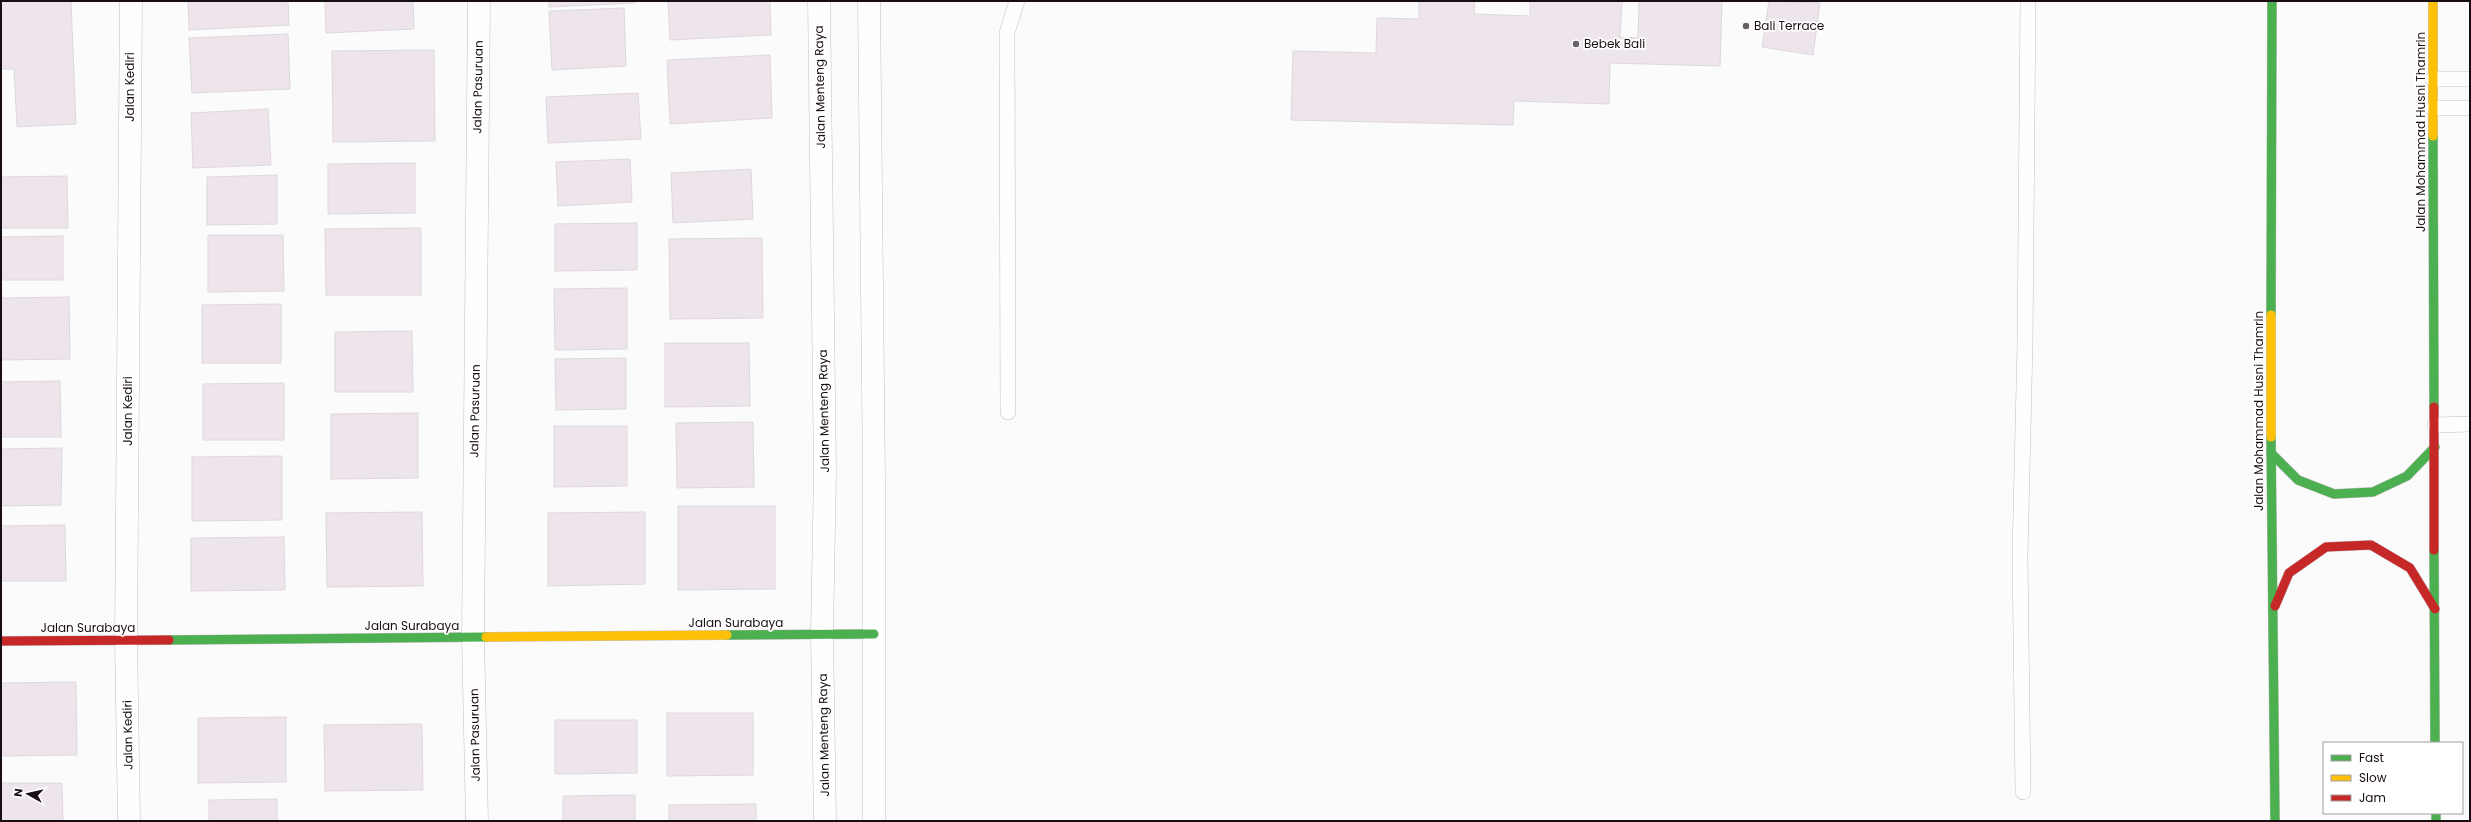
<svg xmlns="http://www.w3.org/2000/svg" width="2471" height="822" viewBox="0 0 2471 822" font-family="Poppins,sans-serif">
<rect width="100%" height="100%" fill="#fbfbfb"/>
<g fill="#ede5eb" stroke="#ded8dd">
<polygon points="1,1 71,1 76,124 17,127 14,69 1,69"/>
<polygon points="188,1 288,1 289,25 189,30"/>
<polygon points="325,1 413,1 414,29 326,33"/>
<polygon points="549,1 635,1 635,3 549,7"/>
<polygon points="668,1 770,1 771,35 670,40"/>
<polygon points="1419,1 1475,1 1474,14 1530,16 1530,1 1622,1 1620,37 1638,38 1639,1 1722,1 1720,66 1610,63 1609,104 1514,101 1513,125 1291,120 1293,51 1376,53 1377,18 1419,19"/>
<polygon points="1769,1 1820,3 1813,55 1762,47"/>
<polygon points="624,8 626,66 552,70 549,11"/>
<polygon points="288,34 290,89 192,93 189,38"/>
<polygon points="434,50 435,141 333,142 332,51"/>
<polygon points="770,55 772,118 670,124 667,60"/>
<polygon points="638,93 641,139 548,143 546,97"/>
<polygon points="268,109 271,165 193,168 191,113"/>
<polygon points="630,159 632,202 558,206 556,162"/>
<polygon points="415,163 415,213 328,214 328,164"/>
<polygon points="751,169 753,219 673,223 671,173"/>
<polygon points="277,175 277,224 207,225 207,177"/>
<polygon points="67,176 68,228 1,228 1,177"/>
<polygon points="637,223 637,270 555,271 555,224"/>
<polygon points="421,228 421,295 326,295 325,229"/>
<polygon points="208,235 283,235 284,291 208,292"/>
<polygon points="63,236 63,280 1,280 1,237"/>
<polygon points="762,238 763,318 670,319 669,239"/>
<polygon points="627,288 627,349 555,350 554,289"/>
<polygon points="69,297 70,359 1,360 1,298"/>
<polygon points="281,304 281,363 202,363 202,305"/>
<polygon points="412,331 413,392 335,392 335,332"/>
<polygon points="665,343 749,343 750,406 665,407"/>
<polygon points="626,358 626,409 556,410 555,359"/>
<polygon points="60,381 61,437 1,437 1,382"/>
<polygon points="284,383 284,440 203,440 203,384"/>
<polygon points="418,413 418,478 331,479 331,414"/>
<polygon points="753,422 754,487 677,488 676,423"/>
<polygon points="554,426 627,426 627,486 554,487"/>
<polygon points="62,448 61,505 1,506 1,449"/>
<polygon points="282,456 282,520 192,521 192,457"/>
<polygon points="678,506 775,506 775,589 678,590"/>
<polygon points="422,512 423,586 327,587 326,513"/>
<polygon points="645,512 645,584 548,586 548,513"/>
<polygon points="65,525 66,581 1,581 1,526"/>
<polygon points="284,537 285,590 191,591 191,538"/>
<polygon points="76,682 77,755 1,756 1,683"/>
<polygon points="667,713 753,713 753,775 667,776"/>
<polygon points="286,717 286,782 198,783 198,718"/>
<polygon points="555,720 637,720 637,773 555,774"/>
<polygon points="422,724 423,790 325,791 324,725"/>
<polygon points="1,783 62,783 63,821 1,821"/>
<polygon points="635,795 635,821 563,821 563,796"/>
<polygon points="277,799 277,821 209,821 209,800"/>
<polygon points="756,804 756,821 669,821 669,805"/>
</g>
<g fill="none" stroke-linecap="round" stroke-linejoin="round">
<defs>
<g id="lane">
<polyline points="2433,79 2470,79"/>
<polyline points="2433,108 2470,108"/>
<polyline points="1008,412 1007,33 1017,1"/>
<polyline points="2435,425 2470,424"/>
<polyline points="2023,792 2020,556 2025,343 2028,1"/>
</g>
<g id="street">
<polyline points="819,1 825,472 822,634 825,821"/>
<polyline points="869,1 874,480 874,821"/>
<polyline points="129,821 126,640 131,1"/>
<polyline points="477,821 473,637 479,1"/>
</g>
<g id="fast">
<polyline points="2433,136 2434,407"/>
<polyline points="2271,315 2272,1"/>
<polyline points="2271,437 2275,821"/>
<polyline points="2271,453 2298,480 2334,494 2373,492 2407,476 2435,447"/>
<polyline points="2434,550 2435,743"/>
<polyline points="727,635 874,634"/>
<polyline points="169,640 486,637"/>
<polyline points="2436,813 2436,821"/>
</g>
<g id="slow">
<polyline points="2433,1 2433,136"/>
<polyline points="2271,437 2271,315"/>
<polyline points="486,637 727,635"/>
</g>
<g id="jam">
<polyline points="2434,407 2434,550"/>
<polyline points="2275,606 2289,573 2326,547 2371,545 2410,568 2435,609"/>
<polyline points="1,641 169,640"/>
</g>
</defs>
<use href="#lane" stroke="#c5bfc3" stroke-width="16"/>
<use href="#street" stroke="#c5bfc3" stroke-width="23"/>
<use href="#fast" stroke="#c5bfc3" stroke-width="10"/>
<use href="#slow" stroke="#c5bfc3" stroke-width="10"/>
<use href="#jam" stroke="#c5bfc3" stroke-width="10"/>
<use href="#lane" stroke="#fefefe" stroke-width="15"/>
<use href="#street" stroke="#fefefe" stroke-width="22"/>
<use href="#fast" stroke="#4caf50" stroke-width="9"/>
<use href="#slow" stroke="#ffc107" stroke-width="9"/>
<use href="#jam" stroke="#c62828" stroke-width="9"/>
</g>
<g fill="#676066" stroke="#fff" stroke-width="1.5">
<circle cx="1746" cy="26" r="4"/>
<circle cx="1576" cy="44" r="4"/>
</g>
<g text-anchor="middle" stroke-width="3.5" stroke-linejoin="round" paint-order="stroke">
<g font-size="12" fill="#180c15" stroke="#fff" text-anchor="start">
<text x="1754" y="30">Bali Terrace</text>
<text x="1584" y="48">Bebek Bali</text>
</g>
<g font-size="12" fill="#180c15" stroke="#fff">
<text transform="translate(130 87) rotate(-90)" y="4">Jalan Kediri</text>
<text transform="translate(478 87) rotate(-89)" y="4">Jalan Pasuruan</text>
<text transform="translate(820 87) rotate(-91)" y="4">Jalan Menteng Raya</text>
<text transform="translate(2421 132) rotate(-90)" y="4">Jalan Mohammad Husni Thamrin</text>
<text transform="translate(128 411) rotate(-90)" y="4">Jalan Kediri</text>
<text transform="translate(475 411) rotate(-89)" y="4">Jalan Pasuruan</text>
<text transform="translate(824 411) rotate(-91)" y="4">Jalan Menteng Raya</text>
<text transform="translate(2259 411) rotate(-90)" y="4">Jalan Mohammad Husni Thamrin</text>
<text x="736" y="627">Jalan Surabaya</text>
<text x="412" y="630">Jalan Surabaya</text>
<text x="88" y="632">Jalan Surabaya</text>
<text transform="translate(128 735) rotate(-91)" y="4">Jalan Kediri</text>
<text transform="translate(475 735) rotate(-91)" y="4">Jalan Pasuruan</text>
<text transform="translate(824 735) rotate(-91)" y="4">Jalan Menteng Raya</text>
</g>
</g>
<rect width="2471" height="822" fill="none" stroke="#180c15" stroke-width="4"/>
<rect x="2323" y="742" width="140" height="72" fill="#ffffff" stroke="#a39ea1"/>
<rect x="2331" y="755" width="20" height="6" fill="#4caf50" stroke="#a39ea1"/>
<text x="2359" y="762" font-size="12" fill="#180c15">Fast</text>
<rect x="2331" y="775" width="20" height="6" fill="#ffc107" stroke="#a39ea1"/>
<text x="2359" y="782" font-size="12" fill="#180c15">Slow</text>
<rect x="2331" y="795" width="20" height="6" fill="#c62828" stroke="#a39ea1"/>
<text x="2359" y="802" font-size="12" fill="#180c15">Jam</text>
<g transform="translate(28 794) rotate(278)" stroke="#ffffff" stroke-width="3" paint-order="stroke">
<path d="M0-3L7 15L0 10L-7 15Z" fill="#180c15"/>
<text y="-6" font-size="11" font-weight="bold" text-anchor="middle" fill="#180c15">N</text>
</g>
</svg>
